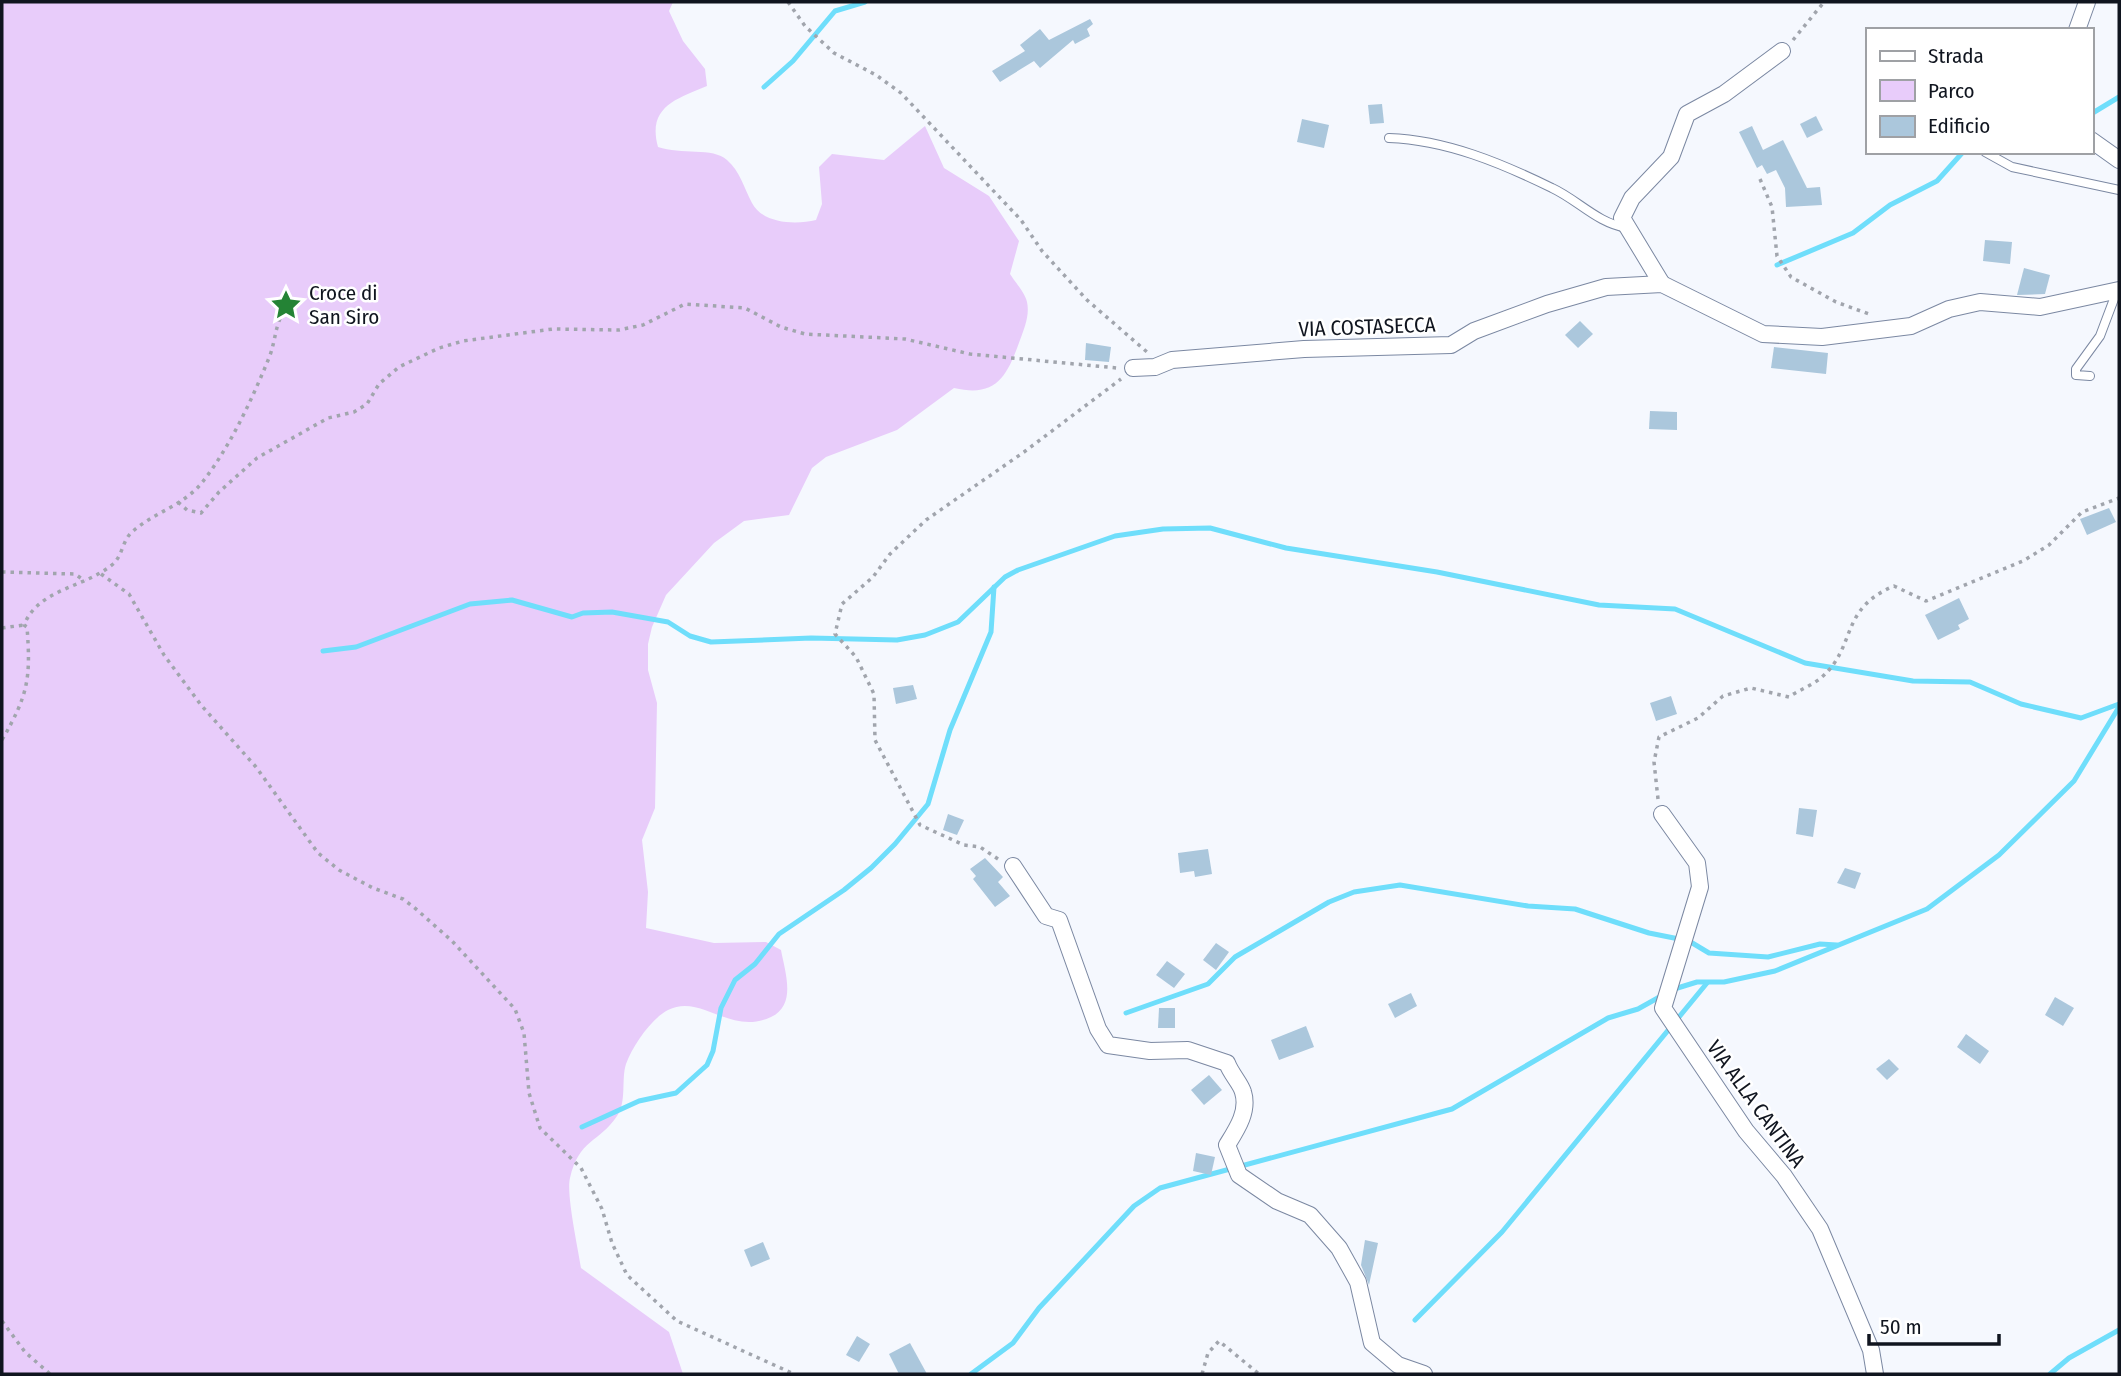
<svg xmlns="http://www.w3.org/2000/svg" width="2121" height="1376" viewBox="0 0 2121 1376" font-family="'Fira Sans Condensed',sans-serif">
<rect width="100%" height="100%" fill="#f5f8fe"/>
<path fill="#e8ccfa" d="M2,2H673L669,11L683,41L705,69L707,86C676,99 647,107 658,147C681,155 713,147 727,160C740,171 744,188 752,203C763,224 796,225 816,220L822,204L819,167L832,154L884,160L925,126L944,168L989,196L1019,241L1010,274C1015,282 1025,293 1027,302C1030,315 1024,329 1020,340C1007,377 996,398 954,388L897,430L826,457L812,468L789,515L744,521L714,543L666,595L652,627L648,644V670L657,703L655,808L642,840L648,892L646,928L714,943L766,942L781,950C785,972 797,1005 771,1017C730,1036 701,993 668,1010C652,1018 633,1045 626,1064C621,1079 627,1102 617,1116C599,1143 579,1139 570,1178C566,1194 578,1248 581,1268L669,1332L683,1374H2Z"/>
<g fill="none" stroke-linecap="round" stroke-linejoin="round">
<g stroke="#6fdefb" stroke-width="5">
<polyline points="764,87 793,61 835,11 865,2"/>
<polyline points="2091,114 2119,97"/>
<polyline points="1777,265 1853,233 1890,205 1937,181 1963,152"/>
<polyline points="323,651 356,647 470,604 512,600 572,617 583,613 612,612 668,622 690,636 711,642 811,638 897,640 925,635 958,622 1005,577 1018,570 1115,536 1163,529 1210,528 1286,548 1437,572 1599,605 1675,609 1805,663 1913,681 1970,682 2021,704 2081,718 2119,704"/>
<polyline points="1671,990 1697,982 1724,982 1775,971 1927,909 1999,855 2074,781 2119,707"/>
<polyline points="1126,1013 1208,984 1235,957 1329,902 1354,892 1400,885 1528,906 1575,909 1649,933 1689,941 1709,953 1768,957 1820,944 1837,945"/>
<polyline points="582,1127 639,1101 676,1093 707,1065 713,1051 721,1008 735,980 755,964 779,934 844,890 871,868 895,844 928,804 950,730 991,632 994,587"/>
<polyline points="1415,1320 1502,1232 1707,983"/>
<polyline points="971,1374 1013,1343 1039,1308 1134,1206 1160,1188 1452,1109 1608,1018 1638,1009 1663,995"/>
<polyline points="2050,1374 2069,1358 2119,1330"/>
</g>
</g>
<g fill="#abc7dc">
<polygon points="1090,19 1093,24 1087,29 1090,36 1075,44 1073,40 1040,68 1034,61 1000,82 992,71 1025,51 1020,45 1040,29 1049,40"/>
<polygon points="1382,104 1384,123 1370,124 1368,105"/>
<polygon points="1816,116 1823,130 1807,138 1800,124"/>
<polygon points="1302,119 1329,125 1324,148 1297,142"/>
<polygon points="1752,126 1763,150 1783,140 1807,188 1820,187 1822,205 1786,207 1785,188 1776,170 1767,174 1762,165 1757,168 1739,132"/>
<polygon points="1985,240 2012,242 2010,264 1983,261"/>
<polygon points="2024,268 2050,275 2045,294 2017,295"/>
<polygon points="1580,321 1593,334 1578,348 1565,335"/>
<polygon points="1086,343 1111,347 1109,362 1085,360"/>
<polygon points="1774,347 1828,353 1826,374 1771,368"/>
<polygon points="1650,411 1677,412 1677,430 1649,429"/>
<polygon points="2109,508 2116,522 2087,535 2080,519"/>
<polygon points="1959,598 1969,619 1958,625 1960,629 1938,640 1925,615"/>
<polygon points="913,685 917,699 896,704 893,688"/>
<polygon points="1671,696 1677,714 1656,721 1650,703"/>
<polygon points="1799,808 1817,810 1813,837 1796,834"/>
<polygon points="948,814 964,820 957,835 943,830"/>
<polygon points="1208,849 1212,874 1195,877 1194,871 1180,873 1178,853"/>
<polygon points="985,858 1003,877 998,882 1010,896 995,907 973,879 976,876 970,869"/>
<polygon points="1845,868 1861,873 1855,889 1837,883"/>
<polygon points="1216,943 1229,952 1216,970 1203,960"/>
<polygon points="1167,961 1185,974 1174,988 1156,975"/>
<polygon points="1411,993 1417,1006 1395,1018 1388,1004"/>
<polygon points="2055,997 2074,1008 2063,1026 2045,1015"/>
<polygon points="1159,1008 1175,1008 1175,1028 1158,1028"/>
<polygon points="1306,1026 1314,1047 1279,1060 1271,1040"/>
<polygon points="1966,1034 1989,1051 1980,1064 1957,1047"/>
<polygon points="1889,1059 1899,1069 1887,1080 1876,1069"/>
<polygon points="1209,1075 1222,1090 1204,1105 1191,1090"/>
<polygon points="1196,1153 1215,1157 1211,1175 1193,1171"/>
<polygon points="1365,1240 1378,1243 1369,1285 1361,1265"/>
<polygon points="763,1242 770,1259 751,1267 744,1250"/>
<polygon points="857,1336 870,1344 859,1362 846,1355"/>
<polygon points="910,1343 927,1374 899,1374 889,1354"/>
</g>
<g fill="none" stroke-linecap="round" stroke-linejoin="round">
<defs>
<g id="service">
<path d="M1389,138C1446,140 1501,163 1552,188C1578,200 1597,223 1627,228"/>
<polyline points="1985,152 2012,167 2119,190"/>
<polyline points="2090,376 2076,375 2076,369 2100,336 2117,291"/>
</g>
<g id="minor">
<polyline points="2077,30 2087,2"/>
<polyline points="2091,140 2119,160"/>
<polyline points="1662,284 1622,218 1632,198 1671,157 1687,114 1724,94 1782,51"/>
<polyline points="1133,368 1155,367 1172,360 1304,349 1451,345 1474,331 1547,304 1606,287 1662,284 1763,334 1822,337 1911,326 1949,309 1980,302 2040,307 2119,290"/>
<polyline points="1662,814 1697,863 1700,887 1663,1008 1746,1131 1784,1176 1820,1229 1871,1350 1875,1374"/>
<path d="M1013,866L1046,916L1059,920L1098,1029L1108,1045L1150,1051L1188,1050L1227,1063C1231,1074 1241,1084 1243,1092C1249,1111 1237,1129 1227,1145L1239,1175L1277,1201L1310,1215L1339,1248L1358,1282L1372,1343L1398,1365L1424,1374"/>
</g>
</defs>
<use href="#service" stroke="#7b88a2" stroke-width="10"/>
<use href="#minor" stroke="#7b88a2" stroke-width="18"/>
<g stroke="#a1a5ad" stroke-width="3.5" stroke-dasharray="3.5 5" stroke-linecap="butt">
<polyline points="788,2 805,26 834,53 876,75 901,93 1021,220 1042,251 1087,300 1147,352"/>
<polyline points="1793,40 1824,2"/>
<polyline points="1760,179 1772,207 1777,256 1791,277 1836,302 1869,314"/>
<polyline points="178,502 187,510 201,513 219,492 257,458 328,418 354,412 367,404 379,384 399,367 439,348 463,341 553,329 619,330 643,325 685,304 745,308 781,327 805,334 905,339 970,354 1117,368"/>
<polyline points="2,572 75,574 85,581"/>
<polyline points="101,574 129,594 164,655 201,705 256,767 318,853 339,870 373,888 403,899 416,909 452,941 515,1009 524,1033 529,1093 540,1128 581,1168 602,1209 612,1243 627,1275 677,1321 794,1374"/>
<polyline points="2,628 24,625"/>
<path d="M2,740C28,695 31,679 27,627L24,625C39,588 85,588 113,564C123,555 122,541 132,532C154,512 186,505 204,480C231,445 252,399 269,358C276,340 274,328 285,308"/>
<path d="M1658,799L1654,762L1659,737L1698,718L1723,696L1751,688L1789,697C1799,690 1813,685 1822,677C1857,646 1839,609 1894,586L1926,601L2023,561L2049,545L2082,512L2119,498"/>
<polyline points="998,859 980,847 964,845 920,825 875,740 874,694 856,657 835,634 842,604 873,577 890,554 926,520 1024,452 1121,379"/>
<polyline points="2,1321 25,1352 50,1374"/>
<polyline points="1202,1374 1208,1353 1219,1341 1259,1374"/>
</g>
<use href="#service" stroke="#fff" stroke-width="8"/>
<use href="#minor" stroke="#fff" stroke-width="16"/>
</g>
<defs>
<symbol id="sight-bare" viewBox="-9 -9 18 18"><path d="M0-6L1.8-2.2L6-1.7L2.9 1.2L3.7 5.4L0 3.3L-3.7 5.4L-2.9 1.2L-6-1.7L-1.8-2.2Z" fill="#248335" stroke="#fff" stroke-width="2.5" paint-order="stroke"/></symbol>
</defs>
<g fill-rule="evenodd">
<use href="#sight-bare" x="264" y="283" width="44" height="44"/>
</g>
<g text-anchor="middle" stroke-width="5" stroke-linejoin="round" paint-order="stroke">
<g font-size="21" fill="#10151f" stroke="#fff" text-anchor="start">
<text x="309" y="300">Croce di<tspan x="309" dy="24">San Siro</tspan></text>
</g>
<g font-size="21" fill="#10151f" stroke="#fff">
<text transform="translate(1367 327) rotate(-2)" y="7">VIA COSTASECCA</text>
<text transform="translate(1756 1104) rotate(54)" y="7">VIA ALLA CANTINA</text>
</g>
</g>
<rect width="2121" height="1376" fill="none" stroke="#10151f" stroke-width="7"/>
<rect x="1866" y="28" width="228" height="126" fill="#ffffff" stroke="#9fa1a5" stroke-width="2"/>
<rect x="1880" y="51" width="35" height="10" fill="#ffffff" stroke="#9fa1a5" stroke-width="2"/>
<text x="1928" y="63" font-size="21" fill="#10151f">Strada</text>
<rect x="1880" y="80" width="35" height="21" fill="#e8ccfa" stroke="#9fa1a5" stroke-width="2"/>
<text x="1928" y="98" font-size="21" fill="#10151f">Parco</text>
<rect x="1880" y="116" width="35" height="21" fill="#abc7dc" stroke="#9fa1a5" stroke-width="2"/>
<text x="1928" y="133" font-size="21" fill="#10151f">Edificio</text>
<path d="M1869 1334v10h130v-10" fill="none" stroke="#10151f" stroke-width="3.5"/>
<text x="1880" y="1334" font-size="21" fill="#10151f" stroke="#ffffff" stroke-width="5" paint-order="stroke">50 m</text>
</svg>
